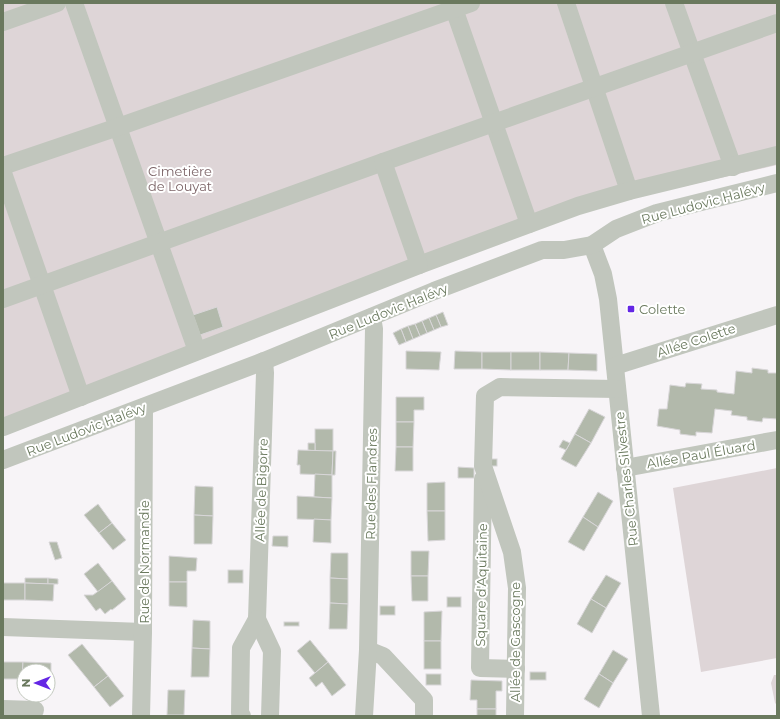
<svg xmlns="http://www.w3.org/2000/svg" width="780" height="719" viewBox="0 0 780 719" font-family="Montserrat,sans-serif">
<rect width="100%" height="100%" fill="#f7f4f7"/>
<g fill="#ded5d7">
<polygon points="3,3 777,3 777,165 588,208 3,436"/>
<polygon points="777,468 777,658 701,672 673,488"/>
<polygon points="774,675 777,675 777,705 775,703 771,683"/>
</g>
<g fill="#b2b9ab" stroke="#d8d6d8">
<polygon points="217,307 223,327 200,335 193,315"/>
<polygon points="443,312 448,325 441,327 436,315"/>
<polygon points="436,315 441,327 434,330 429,318"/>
<polygon points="429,318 434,330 427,333 422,321"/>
<polygon points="422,321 427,333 420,336 415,324"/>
<polygon points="415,324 420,336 413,339 408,326"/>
<polygon points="408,326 413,339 406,342 401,329"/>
<polygon points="401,329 406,342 399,345 393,333"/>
<polygon points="406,351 441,352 439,370 406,369"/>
<polygon points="455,351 482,352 482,369 454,369"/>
<polygon points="482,352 511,352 511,370 482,369"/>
<rect x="511" y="352" width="29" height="18"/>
<polygon points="540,352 569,353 568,370 540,370"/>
<polygon points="569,353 597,354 597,371 568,370"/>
<polygon points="752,368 768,370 768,373 777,373 777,419 763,418 762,422 747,420 747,417 731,415 732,411 715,409 712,433 696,432 696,436 680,434 680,430 657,426 659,409 667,409 670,385 685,387 686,383 702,384 701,389 717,390 717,392 734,394 736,371 752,373"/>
<polygon points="396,397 424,397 424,410 414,410 414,422 396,422"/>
<polygon points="589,409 605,417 591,443 575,434"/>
<polygon points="396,422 414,422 413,447 396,447"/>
<rect x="315" y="429" width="18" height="22"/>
<polygon points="575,434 591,443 576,467 561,459"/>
<polygon points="563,440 570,443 566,450 559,447"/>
<polygon points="308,443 315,443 315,451 308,450"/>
<polygon points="396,447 413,447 413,471 395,471"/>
<polygon points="298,450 333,451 332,475 300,474 300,465 297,465"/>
<polygon points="333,451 336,451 335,475 332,475"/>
<rect x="490" y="459" width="7" height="7"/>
<polygon points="458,467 474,468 474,478 458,478"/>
<polygon points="315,474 332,475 332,498 314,497"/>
<polygon points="445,482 445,511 427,511 427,483"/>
<polygon points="195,486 213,487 213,516 194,515"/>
<polygon points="598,492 613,501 598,527 583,517"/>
<polygon points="297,496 332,498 331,520 297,519"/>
<polygon points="98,504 112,523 99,533 84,515"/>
<polygon points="427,511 445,511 445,540 428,541"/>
<polygon points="194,515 213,516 212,544 194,544"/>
<polygon points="583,517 598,527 584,551 568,542"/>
<polygon points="314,519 331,520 331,543 313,542"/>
<polygon points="112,523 126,540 113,550 99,533"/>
<polygon points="273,536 288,536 288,547 272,546"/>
<polygon points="49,542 57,542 62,558 55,560"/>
<polygon points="411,551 429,551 428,576 411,576"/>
<polygon points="331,553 348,553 348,579 330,578"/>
<polygon points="169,556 197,558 196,571 187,571 187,582 169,582"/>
<polygon points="98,563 112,581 98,592 84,574"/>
<rect x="228" y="570" width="15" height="13"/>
<polygon points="606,575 621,583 606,608 591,599"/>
<polygon points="411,576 428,576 428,601 412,601"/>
<polygon points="25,578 48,578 48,584 25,583"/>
<polygon points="48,578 58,579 58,584 48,584"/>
<polygon points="330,578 348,579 348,604 330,603"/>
<polygon points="112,581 126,599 112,610 111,609 105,614 100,608 96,611 84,595 93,595"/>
<polygon points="169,582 187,582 187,607 169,606"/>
<rect x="3" y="583" width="22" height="17"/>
<polygon points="25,583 54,584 53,601 25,600"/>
<rect x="447" y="597" width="14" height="10"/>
<polygon points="591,599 606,608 592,633 577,624"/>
<polygon points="330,603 348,604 347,629 329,629"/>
<rect x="380" y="606" width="15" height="9"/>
<polygon points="442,611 441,641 424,641 424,612"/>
<polygon points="193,620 210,621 210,649 192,648"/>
<rect x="284" y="622" width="15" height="4"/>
<polygon points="310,640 328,662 315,673 297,651"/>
<rect x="424" y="641" width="17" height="28"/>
<polygon points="82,644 108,676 94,687 68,655"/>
<polygon points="192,648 210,649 209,677 191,677"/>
<polygon points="613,650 628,659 613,683 599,674"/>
<polygon points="3,662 23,662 22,679 3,679"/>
<polygon points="23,662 51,663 51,680 48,680 48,671 24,671 24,680 22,679"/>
<polygon points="328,662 346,685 332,696 322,682 316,687 309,678"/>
<rect x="530" y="672" width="16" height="8"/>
<rect x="426" y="674" width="15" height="11"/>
<polygon points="599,674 613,683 599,708 584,699"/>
<polygon points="108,676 124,696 110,707 94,687"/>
<polygon points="471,680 502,681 502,691 496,691 496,709 477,709 477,700 470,700"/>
<polygon points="168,690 185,690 184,715 167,715"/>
<rect x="477" y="709" width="19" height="7"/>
</g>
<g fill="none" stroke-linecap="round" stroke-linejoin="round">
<g stroke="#c1c6bd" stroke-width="18">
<polyline points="74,3 197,351"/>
<polyline points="452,3 529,224"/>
<polyline points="566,3 629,191"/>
<polyline points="674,3 733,167"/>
<polyline points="3,22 57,3"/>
<polyline points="3,166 118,127 471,3"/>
<polyline points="3,173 81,397"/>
<polyline points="592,245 603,274 608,299 651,716"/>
<polyline points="419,265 578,206 629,191 777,155"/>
<polyline points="3,299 383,162 777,23"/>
<polyline points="264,361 265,373 257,619 272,651 270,716"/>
<polyline points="615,366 777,315"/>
<polyline points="3,427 419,265 383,162"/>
<polyline points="3,460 264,361 434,291 542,250 564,250 592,245 616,229 657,213 777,183"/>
<polyline points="625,468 777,440"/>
<polyline points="483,479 480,668 516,669"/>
<polyline points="3,627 143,632"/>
<polyline points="368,650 383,656 424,700 424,716"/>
<polyline points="3,709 35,710"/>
<polyline points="141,716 143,632 144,407"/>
<polyline points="242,716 240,713 241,648 257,619"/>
<polyline points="364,716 368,650 374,329 372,317"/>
<polyline points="515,716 517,588 512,552 483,466 485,396 500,387 617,389"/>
</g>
</g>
<rect fill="#6426e5" stroke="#fff" stroke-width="1.5" x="627" y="305" width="8" height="8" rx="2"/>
<g text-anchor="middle" stroke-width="4" stroke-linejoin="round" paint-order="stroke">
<g font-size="13" fill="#7c6467" stroke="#fff">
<text x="180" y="176">Cimetière<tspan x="180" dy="15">de Louyat</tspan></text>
</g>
<g font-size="13" fill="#6a795e" stroke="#fff">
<text transform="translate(703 203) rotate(-15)" y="5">Rue Ludovic Halévy</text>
<text transform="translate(388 311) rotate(-22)" y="5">Rue Ludovic Halévy</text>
<text transform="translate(696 340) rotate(-18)" y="5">Allée Colette</text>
<text transform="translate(86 429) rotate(-21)" y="5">Rue Ludovic Halévy</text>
<text transform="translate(701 454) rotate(-10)" y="5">Allée Paul Éluard</text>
<text transform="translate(626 479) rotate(-96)" y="5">Rue Charles Silvestre</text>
<text transform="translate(371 484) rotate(-89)" y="5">Rue des Flandres</text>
<text transform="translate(261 490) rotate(-88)" y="5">Allée de Bigorre</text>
<text transform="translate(144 562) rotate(-90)" y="5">Rue de Normandie</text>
<text transform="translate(481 585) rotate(-89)" y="5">Square d'Aquitaine</text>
<text transform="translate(515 642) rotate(-90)" y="5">Allée de Gascogne</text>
</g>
<g font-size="13" fill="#6a795e" stroke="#fff" text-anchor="start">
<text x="639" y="314">Colette</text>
</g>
</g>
<rect width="780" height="719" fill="none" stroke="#6a795e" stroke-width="8"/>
<g transform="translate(36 683) rotate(270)"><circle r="19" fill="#ffffff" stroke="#c3c9bf"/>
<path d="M0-3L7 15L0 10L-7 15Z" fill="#6426e5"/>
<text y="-6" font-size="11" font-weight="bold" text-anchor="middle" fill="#6a795e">N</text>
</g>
</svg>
